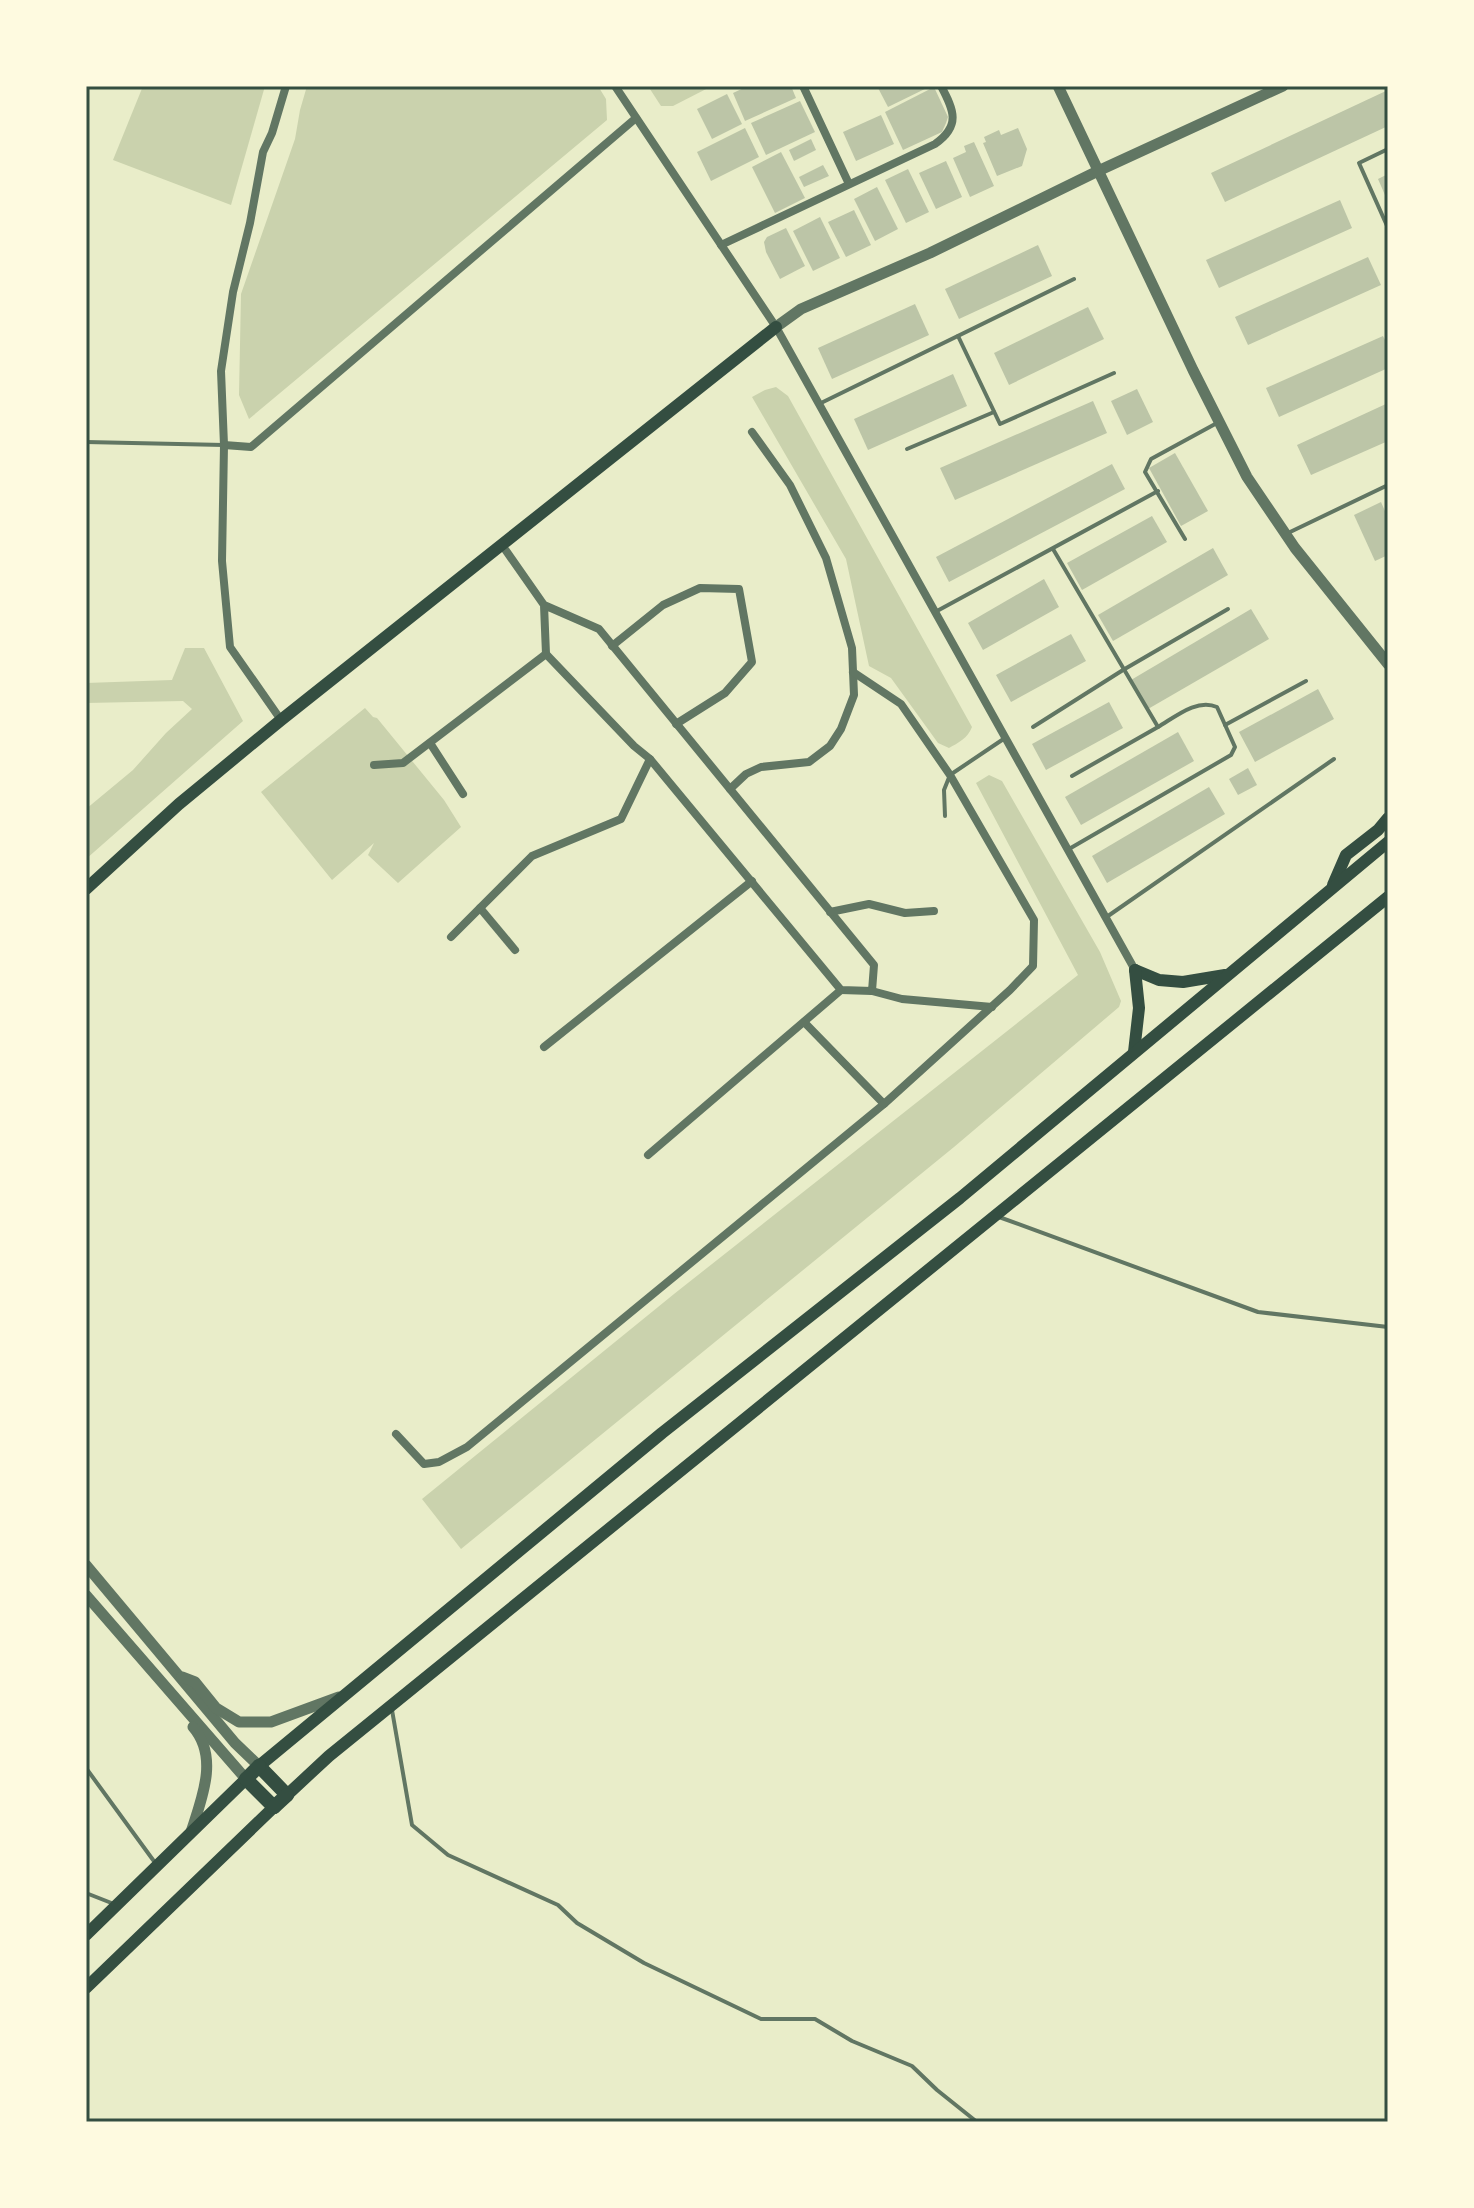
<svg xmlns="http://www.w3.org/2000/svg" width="1474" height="2208" viewBox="0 0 1474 2208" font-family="'Exo 2',sans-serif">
<rect width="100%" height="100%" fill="#e9edc9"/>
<g fill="#cad2ad">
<polygon points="143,86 265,86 231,205 113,160"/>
<polygon points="307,86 598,86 606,99 607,120 249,419 239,395 241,294 295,139 300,110"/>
<polygon points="648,86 712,86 673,106 661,106"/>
<path d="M776,387L788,396L972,727C968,738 958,743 949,748L938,743L891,678L869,666L846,559L752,397L765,390Z"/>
<polygon points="185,648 204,648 243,721 86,859 86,809 133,770 166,733 192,709 183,701 86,703 86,683 172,680"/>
<polygon points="365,708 373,717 377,718 444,800 461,827 398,883 368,855 374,843 332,880 261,792"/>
<polygon points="989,775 1002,781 1100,952 1121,1001 1119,1007 954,1147 461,1549 422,1499 674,1294 1078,975 976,783"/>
</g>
<g fill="#bcc5a7">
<polygon points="748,86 791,86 796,98 745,121 733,93"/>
<polygon points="877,86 931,86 888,107"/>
<polygon points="934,87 948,117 946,123 942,132 903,150 885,112"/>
<polygon points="1388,90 1388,126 1225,202 1211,173"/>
<polygon points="727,94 742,124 712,139 697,109"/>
<polygon points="800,101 815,132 766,155 751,123"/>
<polygon points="881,115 894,144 856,161 843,132"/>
<polygon points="745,128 759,157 711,181 697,152"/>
<polygon points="1018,128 1027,149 1022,166 997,176 983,143 986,142 984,137 999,130 1001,135"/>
<polygon points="811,139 816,150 794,161 789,150"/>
<polygon points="974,142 994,186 970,197 953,158 966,152 964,146"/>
<polygon points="781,152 805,198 775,213 752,167"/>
<polygon points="946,161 962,197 936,209 919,173"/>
<polygon points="823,165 829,176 804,187 799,177"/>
<polygon points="908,169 929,212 906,223 885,180"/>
<polygon points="1388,174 1388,202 1378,179"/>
<polygon points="877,187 898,229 875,241 854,199"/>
<polygon points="1340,200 1352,228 1219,288 1206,260"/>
<polygon points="854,210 871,245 846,257 828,222"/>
<polygon points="820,217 840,258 813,271 793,231"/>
<polygon points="786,228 805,266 780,279 766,252 764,242 767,237"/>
<polygon points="1038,245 1052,276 959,319 945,289"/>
<polygon points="1368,257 1381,285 1248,345 1235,317"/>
<polygon points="915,304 929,335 832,379 818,348"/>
<polygon points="1088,307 1104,339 1009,385 994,353"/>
<polygon points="1383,336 1388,346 1388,368 1279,417 1266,388"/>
<polygon points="953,374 967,406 868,450 854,419"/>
<polygon points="1137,389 1153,422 1127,435 1111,401"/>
<polygon points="1093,401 1107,433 955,500 940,468"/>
<polygon points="1388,403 1388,441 1311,475 1297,445"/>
<polygon points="1175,453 1208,511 1181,526 1149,468"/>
<polygon points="1112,464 1125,489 949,582 936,557"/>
<polygon points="1381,502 1388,518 1388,555 1375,561 1354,515"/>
<polygon points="1152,516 1167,542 1082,590 1067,563"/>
<polygon points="1213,548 1228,575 1113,641 1098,615"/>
<polygon points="1044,579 1059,607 983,650 968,623"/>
<polygon points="1251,609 1269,639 1148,709 1131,680"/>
<polygon points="1071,634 1086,661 1011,702 996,675"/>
<polygon points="1318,689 1334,719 1255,762 1239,732"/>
<polygon points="1109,702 1123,728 1046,770 1032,744"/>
<polygon points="1178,732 1194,761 1081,825 1065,797"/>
<polygon points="1248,768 1257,785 1238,795 1229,779"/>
<polygon points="1209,787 1225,814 1107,883 1092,856"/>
</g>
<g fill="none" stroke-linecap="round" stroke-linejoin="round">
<g stroke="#617663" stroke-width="4">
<polyline points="1388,149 1359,163 1388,228"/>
<polyline points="958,336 1000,424 1114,373"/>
<polyline points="821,403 1074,279"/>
<polyline points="86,442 224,445"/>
<polyline points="907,449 994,412"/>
<polyline points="1288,533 1388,485"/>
<polyline points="1185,539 1145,472 1151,459 1217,423"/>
<path d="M1053,549L1158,727C1175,717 1197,698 1217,707L1235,747L1231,755L1069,849"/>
<polyline points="937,611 1158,491"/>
<polyline points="1225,725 1306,681"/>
<polyline points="1033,727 1123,670 1228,609"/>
<polyline points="1072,776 1158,727"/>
<polyline points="945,816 944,790 950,775 1005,738"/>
<polyline points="1108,916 1334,759"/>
<polyline points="999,1217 1258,1312 1388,1327"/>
<polyline points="392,1710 412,1825 448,1855 558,1905 577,1923 644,1963 761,2019 815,2019 852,2041 912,2066 937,2090 977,2122"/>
<polyline points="86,1768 156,1864"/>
<polyline points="86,1893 114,1904"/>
</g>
<g stroke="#617663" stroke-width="8">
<polyline points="615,86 776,327 1135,970"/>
<polyline points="803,86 849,184"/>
<path d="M721,245L935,144C961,126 954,110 941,86"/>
<polyline points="224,445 251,447 636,118"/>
<polyline points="502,545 544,605 546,654 634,746 650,759 841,990 872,991 874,965 599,629 544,605"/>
<polyline points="612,646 663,605 700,588 739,589 752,662 725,693 676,724"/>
<polyline points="281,720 230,647 222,561 224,445 221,371 233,292 250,223 263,152 272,133 286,86"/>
<polyline points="430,743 463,794"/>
<polyline points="374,765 403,763 546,654"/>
<polyline points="730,789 746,774 761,767 809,762 830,746 841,729 854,695 852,648 826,558 790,485 752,432"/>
<polyline points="480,908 515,950"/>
<polyline points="830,912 869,904 905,913 934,911"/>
<polyline points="451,937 532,856 621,819 650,759"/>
<polyline points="872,991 902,999 992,1007"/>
<polyline points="804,1022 884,1104"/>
<polyline points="544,1047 752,881"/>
<polyline points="648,1155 841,990"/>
<polyline points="396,1434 424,1464 439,1462 467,1447 884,1104 1010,990 1033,966 1034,920 950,775 901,704 853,672"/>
</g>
<g stroke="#617663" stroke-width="11">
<polyline points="1058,86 1193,370 1247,477 1295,548 1388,664"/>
<polyline points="776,327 801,309 930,253 1098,171 1283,86"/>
<polyline points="86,1565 235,1743 259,1766"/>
<polyline points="86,1595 246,1779"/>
<polyline points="182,1677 195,1682 216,1708 239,1722 271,1722 339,1697"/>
<path d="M191,1832C202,1798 219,1757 193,1727"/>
</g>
<g stroke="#344e41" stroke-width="12">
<polyline points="1333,885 1346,855 1378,830 1388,818"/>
<polyline points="86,889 179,804 281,720 776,327"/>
<polyline points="1135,970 1159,980 1183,982 1225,975"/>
<polyline points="1134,1052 1139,1008 1135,970"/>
<polyline points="259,1766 662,1433 960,1198 1388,842"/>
<polyline points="287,1795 329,1756 1388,897"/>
<polyline points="86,1935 246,1779"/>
<polyline points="86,1988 274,1807"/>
</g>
<g stroke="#344e41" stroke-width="14">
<polyline points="259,1766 287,1795"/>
<polyline points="246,1779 274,1807"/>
</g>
<g stroke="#344e41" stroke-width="14">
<polyline points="246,1779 259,1766"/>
<polyline points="274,1807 287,1795"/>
</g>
</g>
<rect width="1474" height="2208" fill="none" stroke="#fefae0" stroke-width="176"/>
<rect x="88" y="88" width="1298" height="2032" fill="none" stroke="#344e41" stroke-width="3"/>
</svg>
